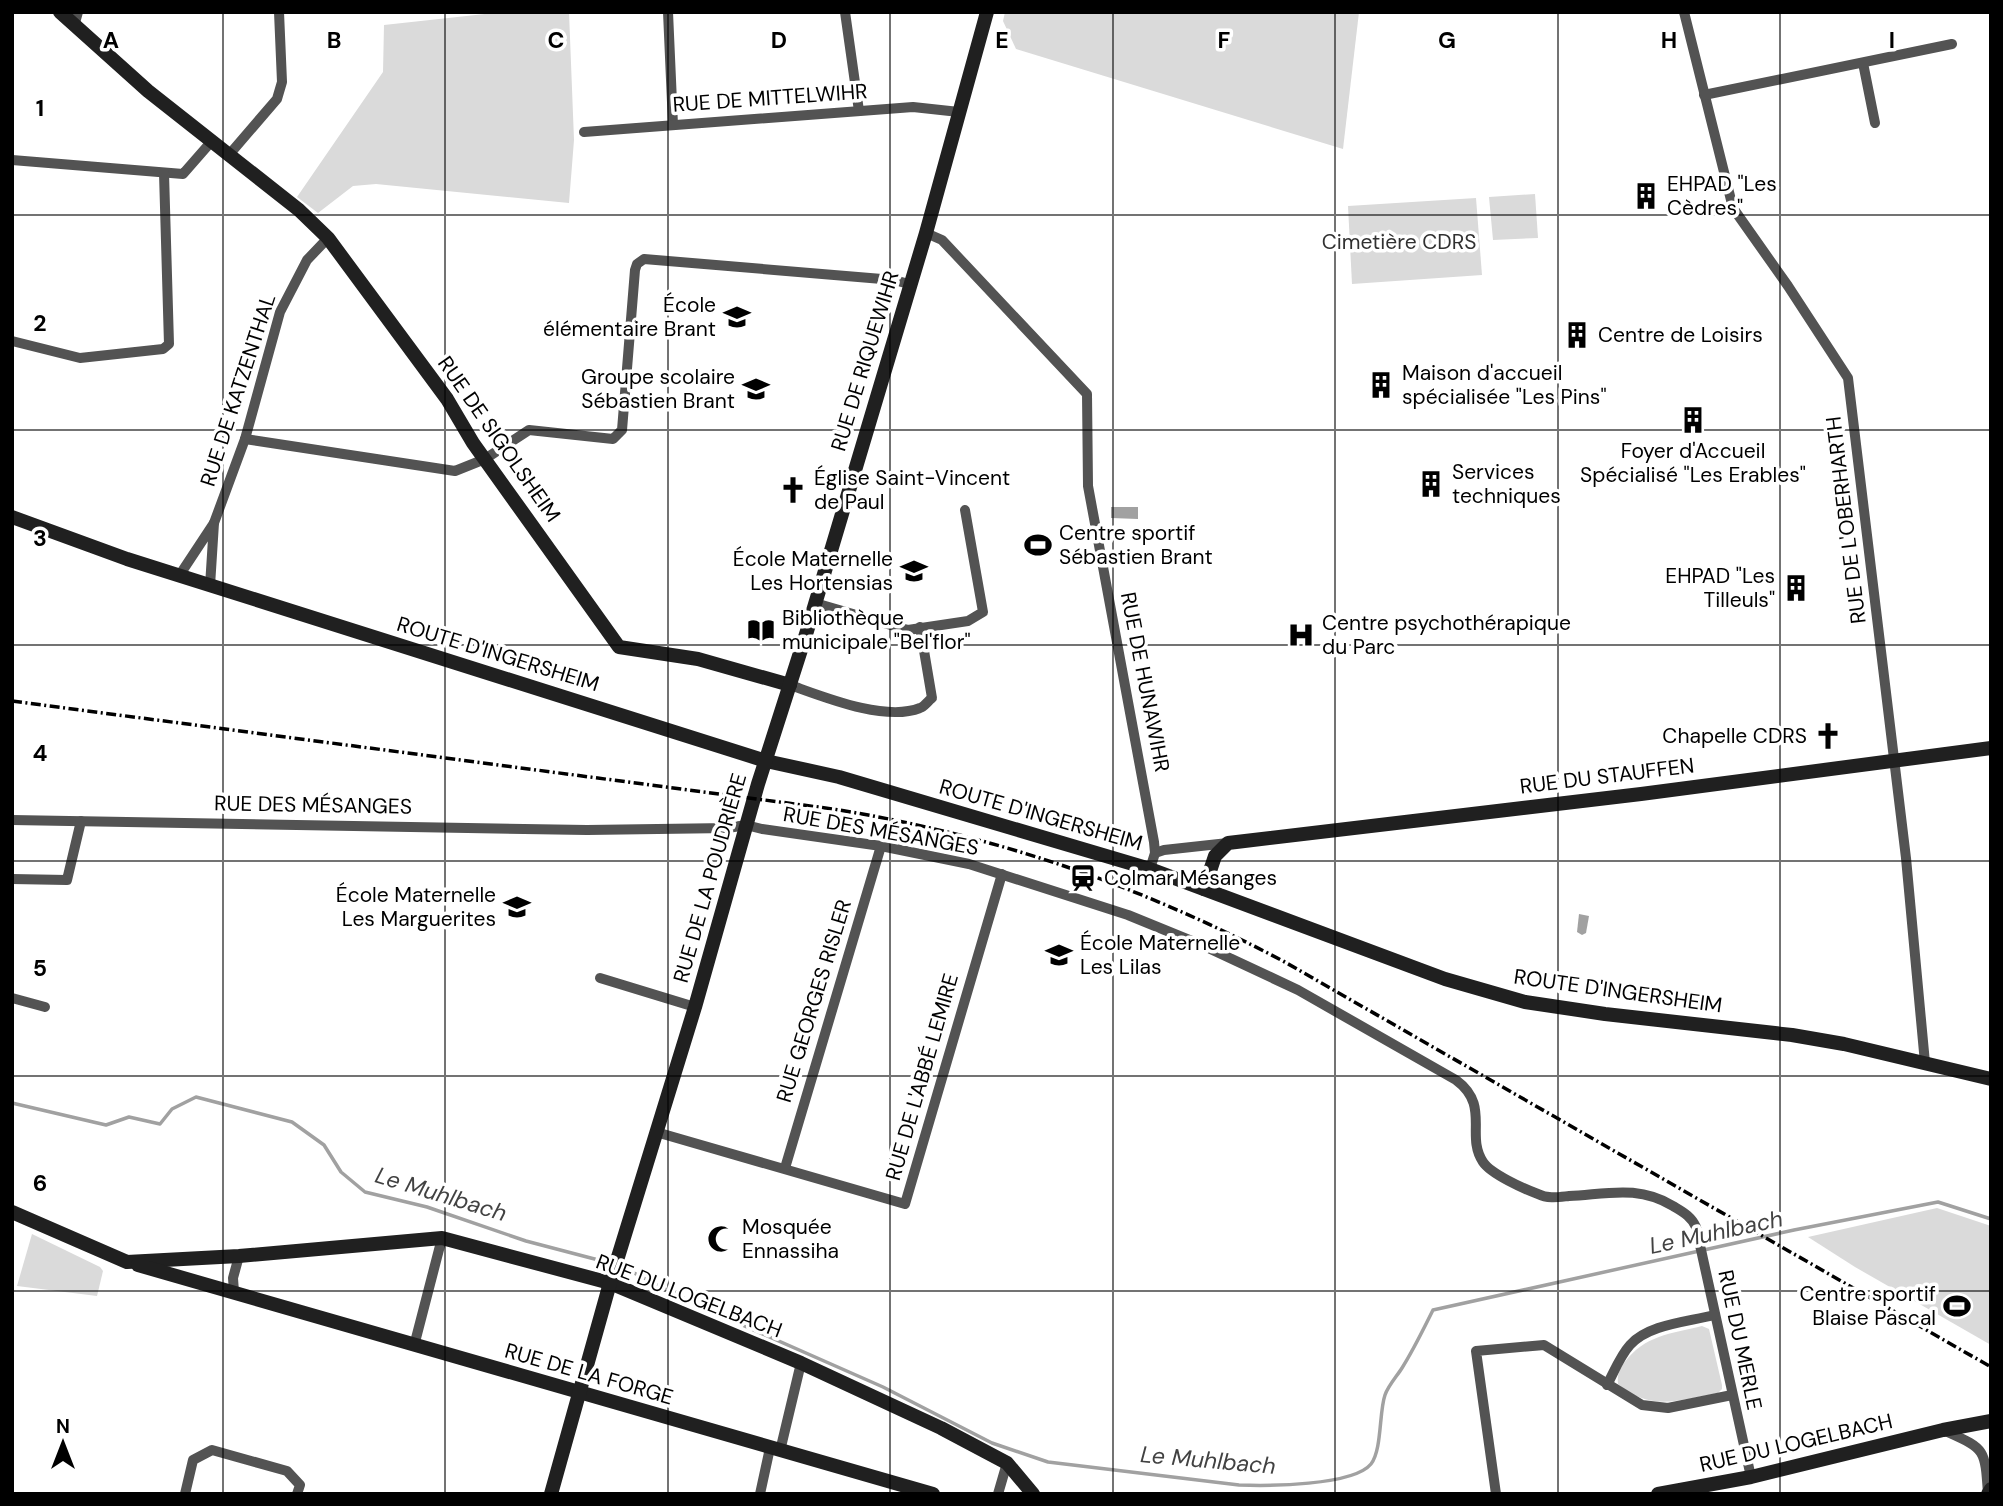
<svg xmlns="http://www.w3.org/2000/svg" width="2003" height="1506" viewBox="0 0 2003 1506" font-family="'DM Sans',sans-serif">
<rect width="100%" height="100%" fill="#fff"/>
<g fill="#dadada">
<polygon points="503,12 569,12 574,140 569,203 376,184 353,186 318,213 297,197 383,72 384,25"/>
<polygon points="1005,12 1359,12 1343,149 1016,49 1003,21"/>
<polygon points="1535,194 1538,238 1493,240 1489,197"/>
<polygon points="1476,198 1482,275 1352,284 1348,206"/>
<polygon points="1937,1208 1991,1226 1991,1345 1855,1267 1808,1237"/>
<polygon points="32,1234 100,1267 103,1271 97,1296 17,1286"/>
<path d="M1702,1326L1709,1329L1722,1385V1389L1718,1393C1680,1400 1650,1412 1618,1384C1617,1375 1619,1370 1624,1363C1645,1335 1670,1334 1702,1326Z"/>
</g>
<g fill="#a1a1a1">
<polygon points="1111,507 1138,507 1138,519 1111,518"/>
<polygon points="1579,914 1589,916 1586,933 1582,935 1577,932"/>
</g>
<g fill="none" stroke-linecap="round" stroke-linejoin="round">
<g stroke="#a1a1a1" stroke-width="3.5">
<polyline points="12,1103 106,1125 129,1117 160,1124 172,1109 196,1097 292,1122 324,1145 341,1172 365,1192 427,1207 526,1241 606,1262"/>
<path d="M634,1273L695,1304L883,1387L992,1443L1048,1462L1239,1485C1267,1486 1353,1486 1371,1464C1382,1450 1379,1412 1385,1395C1388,1386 1397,1376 1402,1368C1414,1349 1423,1330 1433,1310L1794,1230L1938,1202L1991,1219"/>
</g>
<g stroke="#535353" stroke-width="10">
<polyline points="668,12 673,125"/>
<polyline points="845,12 859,111"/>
<polyline points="1684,12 1733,208 1788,286 1848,378 1906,858 1925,1063"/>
<polyline points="75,23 78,12"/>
<polyline points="1863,63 1875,123"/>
<polyline points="1704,95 1952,44"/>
<polyline points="584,132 913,107 959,112"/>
<polyline points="228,156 277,99 282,82 279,12"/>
<polyline points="12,160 183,174 211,142"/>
<polyline points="926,233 942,240 1087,394 1088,486 1154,842 1155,853 1150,869"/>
<polyline points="12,341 80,358 163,349 169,344 164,173"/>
<polyline points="245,439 455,471 485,459 529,430 613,439 622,430 635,270 637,264 644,259 894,280 909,284"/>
<polyline points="214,523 245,439 280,312 307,260 328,238"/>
<polyline points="179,576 214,523 210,586"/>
<polyline points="815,603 908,630 968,621 983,612 965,510"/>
<path d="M790,685C824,697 885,722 920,708C924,707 928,701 932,698L920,627"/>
<path d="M12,820L587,830L728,828L746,825L762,829L881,846L969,864L1128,915L1204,946L1298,990L1456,1080C1491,1106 1465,1135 1483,1162C1491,1174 1524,1189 1538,1194C1548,1199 1559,1197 1569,1196C1608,1194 1638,1185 1673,1206C1683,1212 1691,1216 1696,1227L1751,1477"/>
<polyline points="1155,853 1164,850 1228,843"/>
<polyline points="12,879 67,880 81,821"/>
<polyline points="600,978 695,1007"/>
<polyline points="12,998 45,1007"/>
<polyline points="656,1132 905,1204 1002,874"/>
<polyline points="785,1168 881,846"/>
<polyline points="234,1292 233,1278 239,1256"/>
<polyline points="414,1346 442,1238"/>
<path d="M1607,1385C1614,1372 1620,1356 1630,1345C1649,1324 1688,1322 1714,1315"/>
<path d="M1943,1430C1985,1449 1985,1447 1988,1494"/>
<polyline points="780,1451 801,1363"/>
<polyline points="185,1494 193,1460 212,1450 287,1471 300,1485 297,1494"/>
<polyline points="760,1494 770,1448"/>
<polyline points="998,1494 1007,1463"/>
<polyline points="1496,1494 1476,1351 1544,1345 1642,1405 1668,1408 1732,1395"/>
</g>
<g stroke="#202020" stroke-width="14">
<polyline points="60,12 148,91 299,210 328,238 447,399 473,443 619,647 698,659 790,685"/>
<polyline points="12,517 127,559 766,761 839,777 1150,869 1445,979 1525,1002 1605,1014 1792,1035 1844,1044 1991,1079"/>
<polyline points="1204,889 1215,856 1228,843 1641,794 1991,748"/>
<polyline points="12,1212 127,1262 239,1256 442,1238 610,1283 801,1363 941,1428 1007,1463 1033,1494"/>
<polyline points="138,1265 933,1494"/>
<polyline points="551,1494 610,1283 695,1007 758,784 807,631 926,233 987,12"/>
<polyline points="1658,1494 1751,1477 1943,1430 1991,1421"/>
<polyline points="1988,1494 1991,1489"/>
</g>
<path stroke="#000" stroke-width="3.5" stroke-dasharray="10 3.5 2 3.5" stroke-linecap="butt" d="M12,701L833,809C995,835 1139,885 1283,961L1991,1367"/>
</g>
<path fill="none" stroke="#000" stroke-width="2" stroke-opacity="0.55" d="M223,12V1494M445,12V1494M668,12V1494M890,12V1494M1113,12V1494M1335,12V1494M1558,12V1494M1780,12V1494M12,215H1991M12,430H1991M12,645H1991M12,861H1991M12,1076H1991M12,1291H1991"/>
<defs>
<symbol id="building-bare" viewBox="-9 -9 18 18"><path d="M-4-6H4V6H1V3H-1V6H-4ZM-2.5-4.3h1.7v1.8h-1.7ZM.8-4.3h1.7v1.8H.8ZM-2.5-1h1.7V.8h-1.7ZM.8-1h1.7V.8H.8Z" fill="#000" stroke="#fff" stroke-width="2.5" paint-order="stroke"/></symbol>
<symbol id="school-bare" viewBox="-9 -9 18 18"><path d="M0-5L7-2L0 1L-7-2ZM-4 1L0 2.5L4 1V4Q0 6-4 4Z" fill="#000" stroke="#fff" stroke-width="2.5" paint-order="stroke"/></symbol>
<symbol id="church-bare" viewBox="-9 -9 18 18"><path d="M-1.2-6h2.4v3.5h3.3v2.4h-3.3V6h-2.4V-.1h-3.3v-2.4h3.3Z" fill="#000" stroke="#fff" stroke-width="2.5" paint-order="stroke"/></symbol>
<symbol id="stadium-bare" viewBox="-9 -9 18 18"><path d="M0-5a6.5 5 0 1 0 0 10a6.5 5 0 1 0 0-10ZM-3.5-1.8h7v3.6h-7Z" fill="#000" stroke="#fff" stroke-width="2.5" paint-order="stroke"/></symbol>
<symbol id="library-bare" viewBox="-9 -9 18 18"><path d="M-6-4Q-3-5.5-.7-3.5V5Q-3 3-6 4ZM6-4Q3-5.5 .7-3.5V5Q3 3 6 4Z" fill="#000" stroke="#fff" stroke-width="2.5" paint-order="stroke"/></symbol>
<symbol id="hospital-bare" viewBox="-9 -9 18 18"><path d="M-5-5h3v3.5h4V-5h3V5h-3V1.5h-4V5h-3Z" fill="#000" stroke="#fff" stroke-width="2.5" paint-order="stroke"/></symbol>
<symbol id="station-bare" viewBox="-9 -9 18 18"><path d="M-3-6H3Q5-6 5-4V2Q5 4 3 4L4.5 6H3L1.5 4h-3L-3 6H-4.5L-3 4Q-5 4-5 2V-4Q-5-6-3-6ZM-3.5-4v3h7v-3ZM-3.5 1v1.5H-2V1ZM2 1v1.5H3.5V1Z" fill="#000" stroke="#fff" stroke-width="2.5" paint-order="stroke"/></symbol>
<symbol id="mosque-bare" viewBox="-9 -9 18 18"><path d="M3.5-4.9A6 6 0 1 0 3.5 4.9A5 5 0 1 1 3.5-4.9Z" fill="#000" stroke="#fff" stroke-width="2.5" paint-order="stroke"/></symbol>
</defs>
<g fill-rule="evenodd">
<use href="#building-bare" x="1627" y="177" width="38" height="38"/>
<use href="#school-bare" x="718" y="298" width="38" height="38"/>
<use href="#building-bare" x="1558" y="316" width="38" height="38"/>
<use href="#building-bare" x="1362" y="366" width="38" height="38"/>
<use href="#school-bare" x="737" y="370" width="38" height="38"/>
<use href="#building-bare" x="1674" y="401" width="38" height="38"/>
<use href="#building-bare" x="1412" y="465" width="38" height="38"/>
<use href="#church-bare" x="774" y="471" width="38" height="38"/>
<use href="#stadium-bare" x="1019" y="526" width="38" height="38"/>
<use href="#school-bare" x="895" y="552" width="38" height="38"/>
<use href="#building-bare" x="1777" y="569" width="38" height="38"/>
<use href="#library-bare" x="742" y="611" width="38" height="38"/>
<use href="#hospital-bare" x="1282" y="616" width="38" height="38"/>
<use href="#church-bare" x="1809" y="717" width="38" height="38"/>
<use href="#station-bare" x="1064" y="859" width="38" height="38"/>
<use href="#school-bare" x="498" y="888" width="38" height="38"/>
<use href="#school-bare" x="1040" y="936" width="38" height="38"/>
<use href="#mosque-bare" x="702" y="1220" width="38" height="38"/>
<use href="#stadium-bare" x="1938" y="1287" width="38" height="38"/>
</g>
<g text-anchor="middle" stroke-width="7" stroke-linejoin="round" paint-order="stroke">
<g font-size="21" fill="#000" stroke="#fff">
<text transform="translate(770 98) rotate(-4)" y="7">RUE DE MITTELWIHR</text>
<text transform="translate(865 361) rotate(-73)" y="7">RUE DE RIQUEWIHR</text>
<text transform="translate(238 390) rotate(-72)" y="7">RUE DE KATZENTHAL</text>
<text transform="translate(499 439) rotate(55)" y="7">RUE DE SIGOLSHEIM</text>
<text transform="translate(1846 520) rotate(-97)" y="7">RUE DE L'OBERHARTH</text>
<text transform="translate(498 654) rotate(17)" y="7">ROUTE D'INGERSHEIM</text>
<text transform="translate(1145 682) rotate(79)" y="7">RUE DE HUNAWIHR</text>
<text transform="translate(1607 776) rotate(-7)" y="7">RUE DU STAUFFEN</text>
<text transform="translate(313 805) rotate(1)" y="7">RUE DES MÉSANGES</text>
<text transform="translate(1041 815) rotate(16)" y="7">ROUTE D'INGERSHEIM</text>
<text transform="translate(881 831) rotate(10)" y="7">RUE DES MÉSANGES</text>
<text transform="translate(710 878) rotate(-74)" y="7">RUE DE LA POUDRIÈRE</text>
<text transform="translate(1618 991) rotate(8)" y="7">ROUTE D'INGERSHEIM</text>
<text transform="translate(814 1001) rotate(-73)" y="7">RUE GEORGES RISLER</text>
<text transform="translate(922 1077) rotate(-74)" y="7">RUE DE L'ABBÉ LEMIRE</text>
<text transform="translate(689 1296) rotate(21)" y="7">RUE DU LOGELBACH</text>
<text transform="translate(1740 1340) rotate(78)" y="7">RUE DU MERLE</text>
<text transform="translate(589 1374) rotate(16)" y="7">RUE DE LA FORGE</text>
<text transform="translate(1796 1443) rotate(-13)" y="7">RUE DU LOGELBACH</text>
</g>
<g font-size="21" fill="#000" stroke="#fff" text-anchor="start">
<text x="1667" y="191">EHPAD "Les<tspan x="1667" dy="24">Cèdres"</tspan></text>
<text x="716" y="312" text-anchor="end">École<tspan x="716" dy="24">élémentaire Brant</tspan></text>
<text x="1598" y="342">Centre de Loisirs</text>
<text x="1402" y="380">Maison d'accueil<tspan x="1402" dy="24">spécialisée "Les Pins"</tspan></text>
<text x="735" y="384" text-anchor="end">Groupe scolaire<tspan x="735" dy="24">Sébastien Brant</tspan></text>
<text x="1693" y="458" text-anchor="middle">Foyer d'Accueil<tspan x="1693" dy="24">Spécialisé "Les Erables"</tspan></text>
<text x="1452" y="479">Services<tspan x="1452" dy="24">techniques</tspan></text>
<text x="814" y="485">Église Saint-Vincent<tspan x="814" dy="24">de Paul</tspan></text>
<text x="1059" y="540">Centre sportif<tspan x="1059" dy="24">Sébastien Brant</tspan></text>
<text x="893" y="566" text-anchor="end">École Maternelle<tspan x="893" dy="24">Les Hortensias</tspan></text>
<text x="1775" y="583" text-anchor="end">EHPAD "Les<tspan x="1775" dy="24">Tilleuls"</tspan></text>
<text x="782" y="625">Bibliothèque<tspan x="782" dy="24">municipale "Bel'flor"</tspan></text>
<text x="1322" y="630">Centre psychothérapique<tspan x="1322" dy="24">du Parc</tspan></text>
<text x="1807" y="743" text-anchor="end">Chapelle CDRS</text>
<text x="1104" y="885">Colmar Mésanges</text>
<text x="496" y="902" text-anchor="end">École Maternelle<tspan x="496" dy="24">Les Marguerites</tspan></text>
<text x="1080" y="950">École Maternelle<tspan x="1080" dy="24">Les Lilas</tspan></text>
<text x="742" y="1234">Mosquée<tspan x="742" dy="24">Ennassiha</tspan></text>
<text x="1936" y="1301" text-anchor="end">Centre sportif<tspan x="1936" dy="24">Blaise Pascal</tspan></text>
</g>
<g font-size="21" fill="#313131" stroke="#fff">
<text x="1399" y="249">Cimetière CDRS</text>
</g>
<g font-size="23" font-style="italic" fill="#424242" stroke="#fff">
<text transform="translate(441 1194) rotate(17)" y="8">Le Muhlbach</text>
<text transform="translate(1716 1232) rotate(-12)" y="8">Le Muhlbach</text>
<text transform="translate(1208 1460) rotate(5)" y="8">Le Muhlbach</text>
</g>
</g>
<g font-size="23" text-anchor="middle" font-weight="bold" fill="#000" stroke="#fff" stroke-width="7" stroke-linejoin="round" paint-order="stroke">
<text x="111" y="48">A</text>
<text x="334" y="48">B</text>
<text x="556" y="48">C</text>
<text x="779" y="48">D</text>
<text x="1002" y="48">E</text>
<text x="1224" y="48">F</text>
<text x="1447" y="48">G</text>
<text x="1669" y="48">H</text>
<text x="1892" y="48">I</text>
<text x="40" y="116">1</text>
<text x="40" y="331">2</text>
<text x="40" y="546">3</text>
<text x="40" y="761">4</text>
<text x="40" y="976">5</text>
<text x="40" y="1191">6</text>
</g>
<rect width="2003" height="1506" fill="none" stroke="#000000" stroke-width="28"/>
<g transform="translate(63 1443)" stroke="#ffffff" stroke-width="5" paint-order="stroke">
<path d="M0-5L12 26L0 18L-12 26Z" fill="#000000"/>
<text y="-10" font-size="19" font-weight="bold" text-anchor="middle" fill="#000000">N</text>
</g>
</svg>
